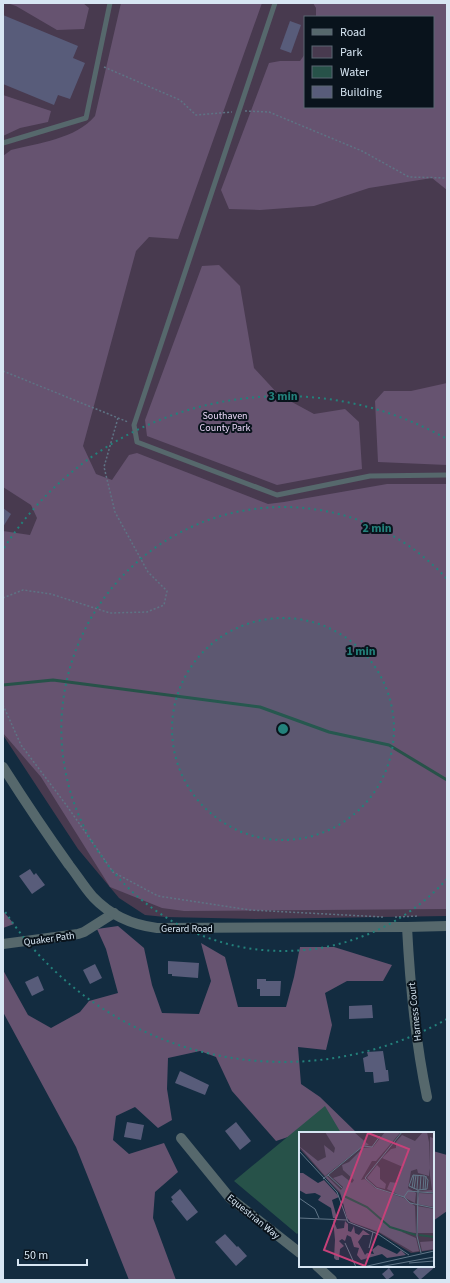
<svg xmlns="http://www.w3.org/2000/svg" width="450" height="1283" viewBox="0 0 450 1283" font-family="'Source Sans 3',sans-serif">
<rect width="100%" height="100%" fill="#132c40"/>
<path fill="#483a4f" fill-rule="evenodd" d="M3,3H447V916L256,919L165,917L145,915L119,898L78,849L3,735ZM305,17H433V107H305Z"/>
<g fill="#665370">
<polygon points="7,3 83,3 89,8 84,29 57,30 16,6"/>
<path d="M121,3H262L178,239L149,237L136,251L83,446L96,474L112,480L129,455L137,453L268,504L284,502L387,484H447V909L184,911L162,908L110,887L41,777L3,733V531L30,535L37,518L31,505L3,487V156L11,150C38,143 76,139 95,116Z"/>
<polygon points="313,3 447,3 447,190 432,178 369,188 314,206 260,210 229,209 221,190 269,63 280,61 300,61 305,54 305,107 433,107 433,17 316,17 316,8"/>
<polygon points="3,95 51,111 48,122 20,128 3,136"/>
<polygon points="219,265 240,286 254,368 279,395 314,414 345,409 359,422 362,469 277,485 147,436 145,420 202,266"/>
<polygon points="447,383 447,465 378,462 375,401 384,391 411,391"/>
<polygon points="3,911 14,924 3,928"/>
<polygon points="118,926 144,948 152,985 162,1013 199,1014 211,981 201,943 225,957 238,1007 286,1007 294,977 300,947 334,947 392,965 383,981 347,981 325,993 332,1025 326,1050 298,1047 301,1084 320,1097 357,1133 300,1133 276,1141 232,1091 216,1057 200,1051 168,1058 167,1089 172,1120 158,1128 135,1107 116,1116 113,1140 129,1154 164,1143 178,1172 155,1192 153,1218 176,1280 129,1280 76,1147 3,1012 3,970 28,1015 51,1028 80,1012 89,1001 118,993 106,949 97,929"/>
<polygon points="433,1151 447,1155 447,1211 433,1221"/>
</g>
<polygon fill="#275249" points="325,1106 341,1133 300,1133 300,1231 297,1234 234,1181"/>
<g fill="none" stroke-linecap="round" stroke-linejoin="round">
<polyline stroke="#275249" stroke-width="3" points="3,685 53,680 260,707 329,732 389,745 447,780"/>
</g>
<g fill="#585c7a">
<polygon points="3,15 78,46 73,58 85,63 70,99 58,95 54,105 3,84"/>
<polygon points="290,21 301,25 291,53 280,49"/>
<polygon points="3,508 11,514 3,527"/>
<polygon points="30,869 34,875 36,873 45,885 32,894 19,876"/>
<polygon points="168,961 199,963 198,978 172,976 172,974 168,974"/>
<polygon points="95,964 102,978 90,984 83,970"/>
<polygon points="38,976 44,990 32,996 25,982"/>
<polygon points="257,979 266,979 266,981 281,981 280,996 260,996 260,989 257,989"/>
<polygon points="372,1005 373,1018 349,1019 349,1006"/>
<polygon points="383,1051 386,1070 388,1070 389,1081 374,1083 373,1072 365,1072 363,1058 368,1056 367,1052"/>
<polygon points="180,1071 209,1085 205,1095 175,1083"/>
<polygon points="127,1122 144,1125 141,1140 124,1137"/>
<polygon points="236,1122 251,1141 240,1150 225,1131"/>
<polygon points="180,1189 198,1212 187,1221 171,1201 173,1200 171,1197"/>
<polygon points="225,1234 237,1247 238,1246 247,1256 236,1266 215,1242"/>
<polygon points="420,1266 436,1266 420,1280 413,1272"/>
<polygon points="389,1268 394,1275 387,1280 382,1274"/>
</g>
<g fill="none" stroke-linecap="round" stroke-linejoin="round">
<g stroke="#5e7384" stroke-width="1.5" stroke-dasharray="2 2" stroke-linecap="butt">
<polyline points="104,67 180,100 196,115 232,112"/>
<polyline points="245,111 269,112 362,151 409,177 447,178"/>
<polyline points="3,371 128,422"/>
<polyline points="3,598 23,590 51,594 110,613 147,612 164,605 167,591 148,572 115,512 104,467 118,418"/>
<polyline points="3,705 21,745 67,806 113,872 158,896 250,910 383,917"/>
<polyline points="395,917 419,916"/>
</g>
<g stroke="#56686c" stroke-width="5">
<polyline points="275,3 134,425 137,442 277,495 370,476 447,475"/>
<polyline points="3,143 86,118 110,3"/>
</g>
<g stroke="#56686c" stroke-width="10">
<path d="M407,927C410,985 415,1040 427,1097"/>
<polyline points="3,944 78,934 84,932 114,913"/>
<polyline points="181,1138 230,1198 300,1253"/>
<polyline points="317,1266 332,1280"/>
</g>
<path stroke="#56686c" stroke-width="10" d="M3,767C24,800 46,833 69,865C77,875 84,887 93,897C110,915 133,925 157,928L407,927L447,926"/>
</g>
<circle cx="283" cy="729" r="111" fill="#23817b" fill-opacity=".12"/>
<g fill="none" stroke="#23817b" stroke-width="2" stroke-dasharray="2 4">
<circle cx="283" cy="729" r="111"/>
<path d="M447 879A222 222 0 1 1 447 579"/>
<path d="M447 1019A333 333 0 0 1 4 910M4 548A333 333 0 0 1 447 439"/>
</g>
<g text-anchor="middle" stroke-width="4" stroke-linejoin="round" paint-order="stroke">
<g font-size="10" fill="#ecd8f8" stroke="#09131c">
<text x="225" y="419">Southaven<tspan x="225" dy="12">County Park</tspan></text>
</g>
<g font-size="10" fill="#d7e6f3" stroke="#09131c">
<text x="187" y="932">Gerard Road</text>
<text transform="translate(49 938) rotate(-8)" y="4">Quaker Path</text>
<text transform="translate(414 1012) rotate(-96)" y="4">Harness Court</text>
<text transform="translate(254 1216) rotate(39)" y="4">Equestrian Way</text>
</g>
</g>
<g transform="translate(299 1132)">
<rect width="135" height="135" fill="#132c40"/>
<path d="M0,0H135V118L112,121L80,101L51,90L42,63L0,16Z" fill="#483a4f"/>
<path d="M26,0H55L70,13L64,14L26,44L0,14L19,29L27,25L25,13L35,21L36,16ZM86,0L101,1L77,29H73L62,48L66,47L76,56L105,66L116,74L117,101L103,100L117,106L120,119L114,120L80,100L52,90L48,86L41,60L27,46L28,44L42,58L44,55L34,46L43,43L53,51L55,48L44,38L43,33L50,30L64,16L74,15ZM124,0H128L130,10V44L119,41L118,37L112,39L109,56L117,61L116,71L88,57L91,50L98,51L104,35L83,26L92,17L97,16V10L103,3L116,9ZM131,5L134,6L135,13V61L121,59L133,58L130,36ZM78,33L81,36V47L87,52L86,57L78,55L68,46ZM0,41H4L19,51L25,48L37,61L40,65L33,68L38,86H34L32,76L19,68L22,64L16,61L7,62L0,58ZM120,61L135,62V75L118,72ZM118,74L135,77V101H119ZM34,87L38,97L45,96L46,89L49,92V99L52,100L55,94L56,101L60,103L64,98L71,103H64L59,110L66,123L68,121L75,122L73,118L79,113L98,122L102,118L107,123L88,126L83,122L62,128L58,123L60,116L55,115L52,105L48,103L46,109L43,107L40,109L45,114L41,117L40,128H37L35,126L36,108ZM135,109V117L123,119L121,110Z" fill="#665370"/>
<path fill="none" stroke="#275249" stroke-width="2" d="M45,64L68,75L91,95L117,103M120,103L135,105"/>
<path fill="none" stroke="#617688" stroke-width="1" d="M103,0L66,46L77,56L105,65L111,71L135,76M0,19L38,60L49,90L79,102L110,123M29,43L43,56M24,47L64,14L73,15L81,4M113,56L115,43M115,57L117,43M118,57L119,43M121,58L122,43M124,58L125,44M126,58L127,44M119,60V58L128,57L129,48L126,44L114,43L110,54L119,58M119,60L118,104L122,121M105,65L109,59L135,61M0,66L16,77L20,86M0,86L48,88M46,111L57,135M70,116L74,100M110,131L135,129M64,135L135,119M80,135L135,125"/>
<path fill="#c64179" fill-opacity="0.15" stroke="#c64179" stroke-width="2" d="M69,1L110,17L66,134L25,118Z"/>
<rect width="135" height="135" fill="none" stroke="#d7e6f3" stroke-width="2"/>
</g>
<circle cx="283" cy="729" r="6" fill="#23817b" stroke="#09131c" stroke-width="2"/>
<g font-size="12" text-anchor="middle" font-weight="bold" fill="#23817b" stroke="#09131c" stroke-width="4" stroke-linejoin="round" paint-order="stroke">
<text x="283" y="400">3 min</text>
<text x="377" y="532">2 min</text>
<text x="361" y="655">1 min</text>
</g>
<rect width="450" height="1283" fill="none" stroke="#d7e6f3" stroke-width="8"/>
<rect x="304" y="16" width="130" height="92" fill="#09131c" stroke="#5b6772"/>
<rect x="312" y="29" width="20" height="6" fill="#56686c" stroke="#5b6772"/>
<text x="340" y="36" font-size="12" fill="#d7e6f3">Road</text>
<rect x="312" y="46" width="20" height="12" fill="#483a4f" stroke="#5b6772"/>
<text x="340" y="56" font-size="12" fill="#d7e6f3">Park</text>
<rect x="312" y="66" width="20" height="12" fill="#275249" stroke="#5b6772"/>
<text x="340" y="76" font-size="12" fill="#d7e6f3">Water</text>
<rect x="312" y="86" width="20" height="12" fill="#585c7a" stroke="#5b6772"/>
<text x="340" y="96" font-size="12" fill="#d7e6f3">Building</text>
<path d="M18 1259v6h69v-6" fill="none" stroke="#d7e6f3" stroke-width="2"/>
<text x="24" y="1259" font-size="12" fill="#d7e6f3" stroke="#09131c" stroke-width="3" paint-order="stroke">50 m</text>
</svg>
